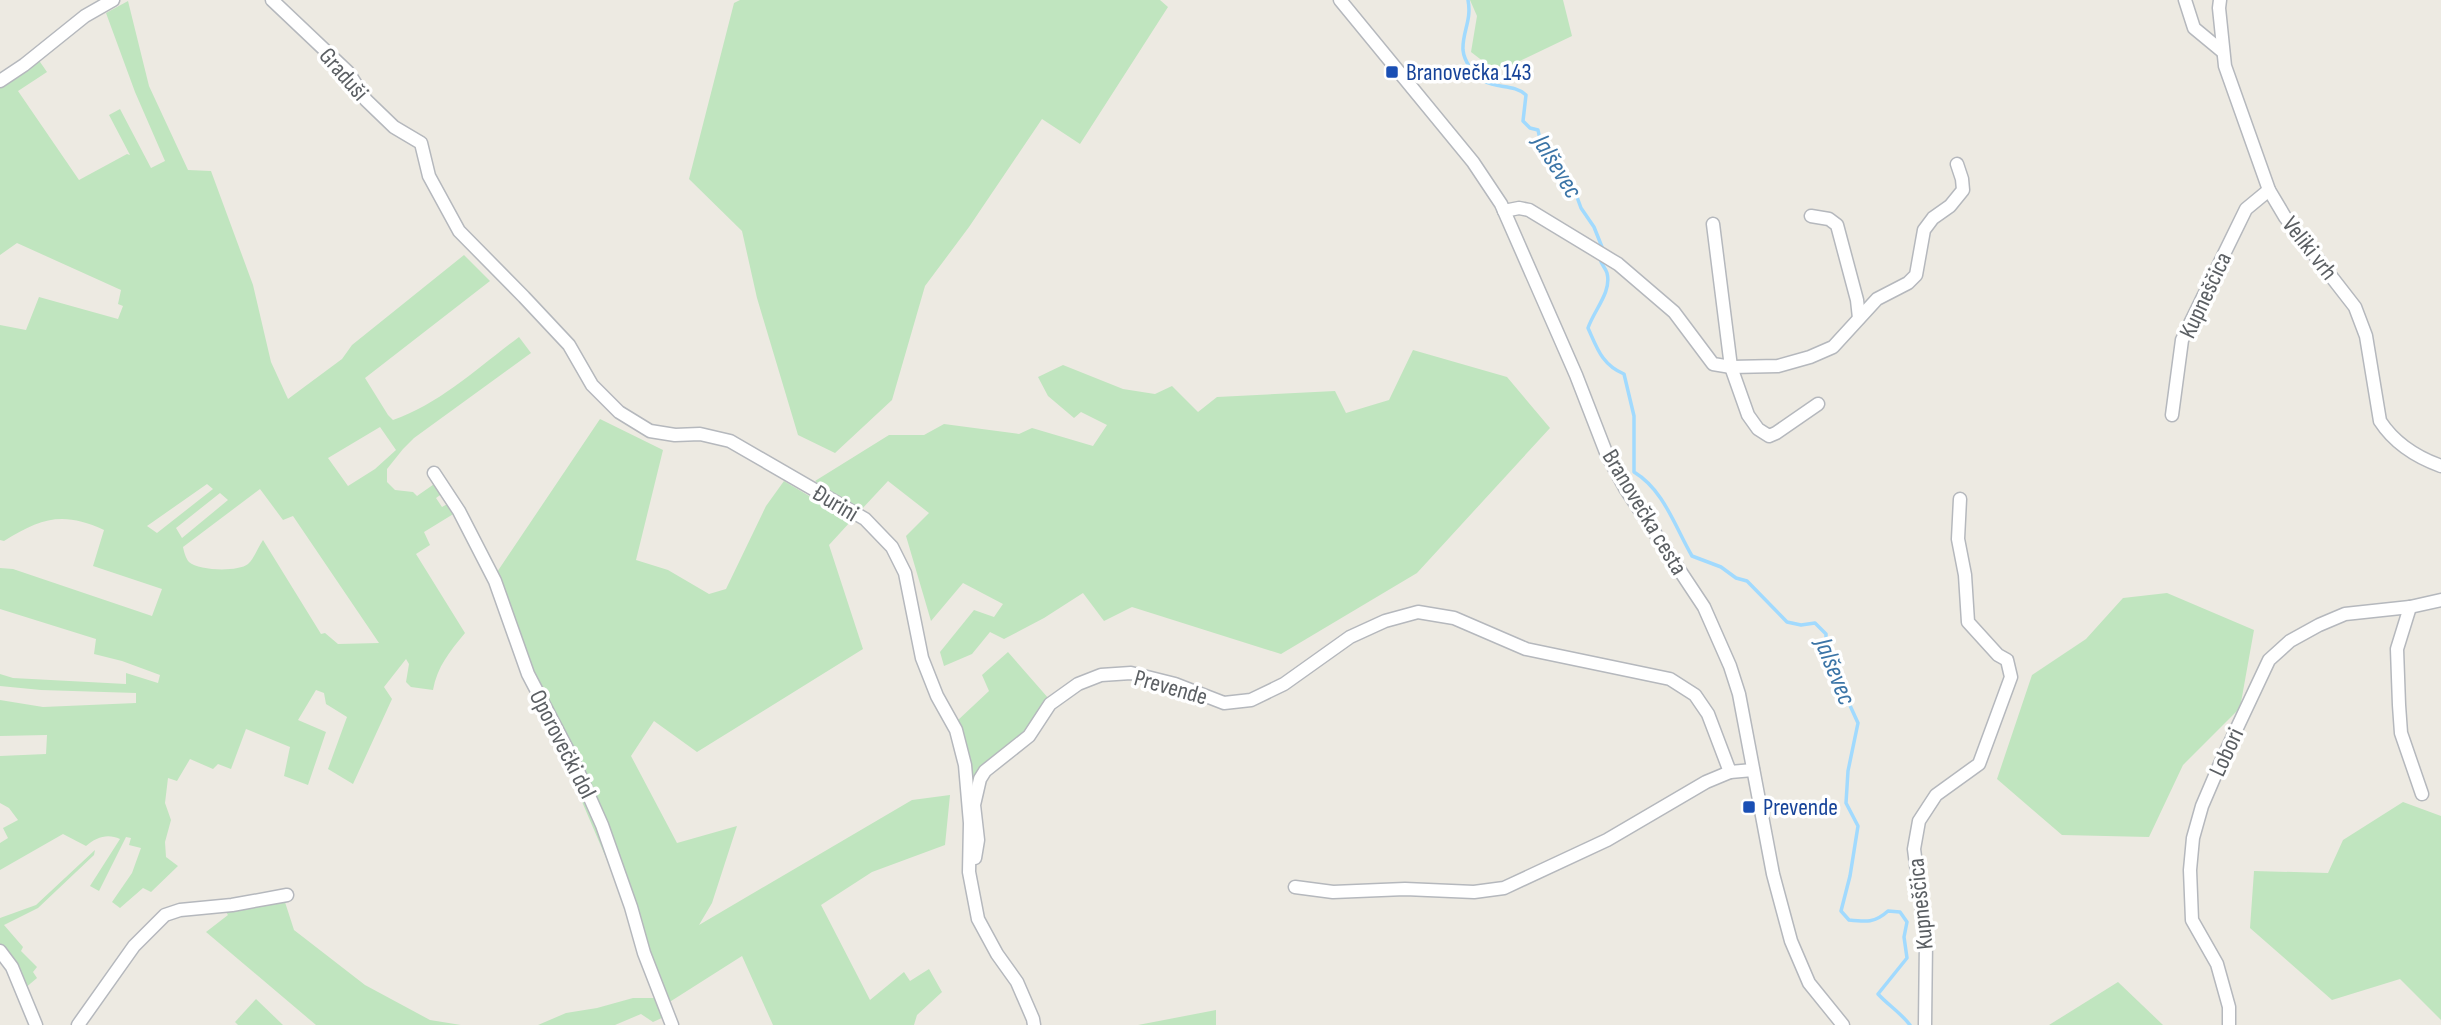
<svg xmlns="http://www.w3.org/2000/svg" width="2441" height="1025" viewBox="0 0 2441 1025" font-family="'Sofia Sans Condensed',sans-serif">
<rect width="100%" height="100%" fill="#edeae2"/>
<g fill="#c0e5bf" fill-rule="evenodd">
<polygon points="740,0 1160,0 1168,7 1080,144 1042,119 969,227 925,286 892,400 835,453 798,435 757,298 742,231 689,179 734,3"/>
<polygon points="1470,0 1563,0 1572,36 1497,72 1471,52 1477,16"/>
<path d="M128,1L149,86L188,170L211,171L253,285L271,362L288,399L342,359L352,345L464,255L490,281L365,378L388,415L393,420C440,404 480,366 519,337L531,353L414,438L403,449L387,469V482L395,490L413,492L417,496L437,482L443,493L436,498L442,507L449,503L455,513L424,532L430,545L416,554L465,633C450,651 437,667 433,690L411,687L406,682L409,664L406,659L384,687L392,699L353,784L328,769L347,717L326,704L324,693L316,690L298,720L326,732L308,785L284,776L290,747L246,729L231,769L218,764L213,769L190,759L177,781L168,778L165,803L171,820L165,842L166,857L178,866L151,892L143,888L120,908L112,902L132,873L141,848L129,845L131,838L126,837L99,891L90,886L120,839C108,833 96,837 86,846L63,834L0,870V843L8,838L3,828L18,820L9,808L0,803V756L46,754L47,735L0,736V700L43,707L136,703V693L41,690L0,686V674L13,678L126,684V673L158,683L160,675L122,661L94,654L96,639L0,609V568L13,569L152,616L162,589L93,566L104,530C63,511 41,518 4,541L0,540V325L26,330L39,297L118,319L123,306L118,304L121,290L17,243L0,255V86L38,59L47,72L18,91L79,180L127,154L130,155L109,115L120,109L151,168L165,161L135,92L106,13ZM380,427L396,450L375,469L348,486L328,458ZM207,484L213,489L157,533L147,526ZM260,489L283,520L293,516L379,643L338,644L325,633L321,634L263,540C258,547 254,559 248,564C238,572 199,571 189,562C186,559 184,552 183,547ZM220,493L228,500L182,538L176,528Z"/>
<polygon points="1413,350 1507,377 1550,428 1417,573 1281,654 1132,607 1104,621 1083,593 1044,618 1004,639 990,632 972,654 944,666 940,652 974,610 994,617 1003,604 963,583 931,621 906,536 929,513 888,481 861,510 815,481 889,435 924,435 944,424 1019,434 1032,428 1093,446 1107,425 1081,412 1074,418 1048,396 1038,377 1063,365 1123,389 1155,394 1172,386 1198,412 1217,397 1335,391 1346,413 1389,400"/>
<polygon points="600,419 663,450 636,560 668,570 709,594 726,589 766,506 784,481 851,521 829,545 863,649 697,752 654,721 631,756 677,843 737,826 712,903 699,925 912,800 950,795 945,845 872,872 821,905 870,1000 904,972 910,981 929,969 942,992 917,1015 914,1025 773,1025 742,956 668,1003 489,584"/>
<polygon points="2167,593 2254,630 2240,708 2183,765 2149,837 2062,835 1997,779 2032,675 2086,639 2123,598"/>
<polygon points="1008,652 1049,699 1032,724 972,780 957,721 989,691 982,675"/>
<polygon points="2403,802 2441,816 2441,1020 2400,979 2332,1000 2250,928 2254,871 2328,873 2343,840"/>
<polygon points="95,850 94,855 38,908 4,925 23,947 21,951 37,967 33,972 37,978 24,989 0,948 0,918 36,905"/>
<polygon points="284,899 294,930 365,985 430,1020 461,1025 316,1025 206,932 228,915 223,908"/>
<polygon points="2118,982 2163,1025 2049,1025"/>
<polygon points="633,998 655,998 664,1017 653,1022 641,1014 615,1025 538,1025 566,1013 597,1008"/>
<polygon points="256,999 283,1025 238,1025 235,1022"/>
<polygon points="1216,1010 1216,1025 1138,1025"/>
</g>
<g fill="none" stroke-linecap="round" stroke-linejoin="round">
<g stroke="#a1dafe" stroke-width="3.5">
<path d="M1468,0C1472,21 1462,32 1463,50C1464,61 1474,76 1484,81C1498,89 1514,84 1526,95L1523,121L1530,128L1538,130L1541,144L1555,157L1561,173L1573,186L1581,208L1594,227L1602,247"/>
<path d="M1600,258C1601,265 1605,267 1607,273C1612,292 1594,310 1588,328C1597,348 1602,365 1624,374L1634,416V472C1664,490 1675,527 1692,556L1721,567L1736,578L1747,581L1787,622L1801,625L1815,623L1826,634V653L1858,723L1848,771L1846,803L1858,826L1850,876L1841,911L1849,920C1866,922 1875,923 1888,911L1900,912L1907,922L1904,937L1907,958L1878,994C1888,1005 1901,1013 1910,1025"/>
</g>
<defs>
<g id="minor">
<polyline points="272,0 348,72 366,100 394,127 421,143 429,176 459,231 524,297 569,345 592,385 619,412 650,431 675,435 700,434 730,441 865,519 892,547 905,573 922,658 937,696 956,730 965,765 970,823 969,872 978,919 997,954 1017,982 1033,1019 1034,1025"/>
<polyline points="1340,0 1473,162 1501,204 1576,375 1607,455 1625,488 1704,607 1730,666 1739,694 1773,874 1791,941 1809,983 1843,1025"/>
<polyline points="2185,0 2194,28 2223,52"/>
<path d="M2220,0L2219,8L2225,66L2269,190L2285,217L2355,307L2366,336L2380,421C2395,444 2416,457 2441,466"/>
<polyline points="0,81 24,65 85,16 113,0"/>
<polyline points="1504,211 1519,208 1529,210 1618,264 1674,312 1713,364 1731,367 1778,366 1810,357 1833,347 1877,299 1908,283 1916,275 1924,230 1933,218 1950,206 1963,190 1962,179 1957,164"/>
<polyline points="1811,216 1829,219 1837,225 1857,300 1859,318"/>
<polyline points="1713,224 1731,367 1748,415 1758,429 1769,436 1776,433 1818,404"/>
<polyline points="2172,415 2182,340 2246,209 2269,190"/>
<polyline points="434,473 459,511 495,581 528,674 574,762 602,825 631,907 644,953 672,1025"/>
<polyline points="2410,607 2397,649 2399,705 2401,733 2422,794"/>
<polyline points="975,858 978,840 974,805 980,779 985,771 1029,736 1050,704 1078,684 1101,675 1131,673 1175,684 1224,703 1251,700 1284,684 1350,637 1385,621 1418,612 1454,618 1526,649 1670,679 1695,695 1708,714 1730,772 1753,770"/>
<polyline points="1295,887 1333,892 1405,889 1474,892 1504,888 1607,840 1706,782 1730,772"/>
<polyline points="0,951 12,967 36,1025"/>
<polyline points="78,1025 134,946 165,915 180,910 232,905 287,895"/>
<polyline points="1925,1025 1926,941 1914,849 1919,821 1936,795 1979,764 2011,677 2007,660 1998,655 1968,622 1965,575 1958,539 1960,499"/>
<polyline points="2229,1025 2229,1007 2217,964 2192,920 2190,870 2193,838 2202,806 2220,764 2269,660 2290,641 2319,625 2345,614 2410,607 2441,600"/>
</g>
</defs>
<use href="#minor" stroke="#b5b8bd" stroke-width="15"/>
<use href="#minor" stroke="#fff" stroke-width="12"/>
</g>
<g fill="#1a4fb4" stroke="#fff" stroke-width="2.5">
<rect x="1385" y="65" width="14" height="14" rx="3.5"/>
<rect x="1742" y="800" width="14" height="14" rx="3.5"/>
</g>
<g text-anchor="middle" stroke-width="7" stroke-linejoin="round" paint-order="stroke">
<g font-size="24" fill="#164399" stroke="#fff" text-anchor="start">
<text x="1406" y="80">Branovečka 143</text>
<text x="1763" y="815">Prevende</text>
</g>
<g font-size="24" fill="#5b5f63" stroke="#fff">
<text transform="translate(344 74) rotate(49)" y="8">Graduši</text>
<text transform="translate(2310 248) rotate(52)" y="8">Veliki vrh</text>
<text transform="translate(2205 295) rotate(-65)" y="8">Kupneščica</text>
<text transform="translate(836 503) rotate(31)" y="8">Đurini</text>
<text transform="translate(1645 512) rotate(59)" y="8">Branovečka cesta</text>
<text transform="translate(1171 687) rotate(16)" y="8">Prevende</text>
<text transform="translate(563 744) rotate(63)" y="8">Oporovečki dol</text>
<text transform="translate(2226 752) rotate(-65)" y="8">Lobori</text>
<text transform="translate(1920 904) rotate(-96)" y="8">Kupneščica</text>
</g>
<g font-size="26" font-style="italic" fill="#3c75a7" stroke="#fff">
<text transform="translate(1558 166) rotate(58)" y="9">Jalševec</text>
<text transform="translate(1836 671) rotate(68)" y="9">Jalševec</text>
</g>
</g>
</svg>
